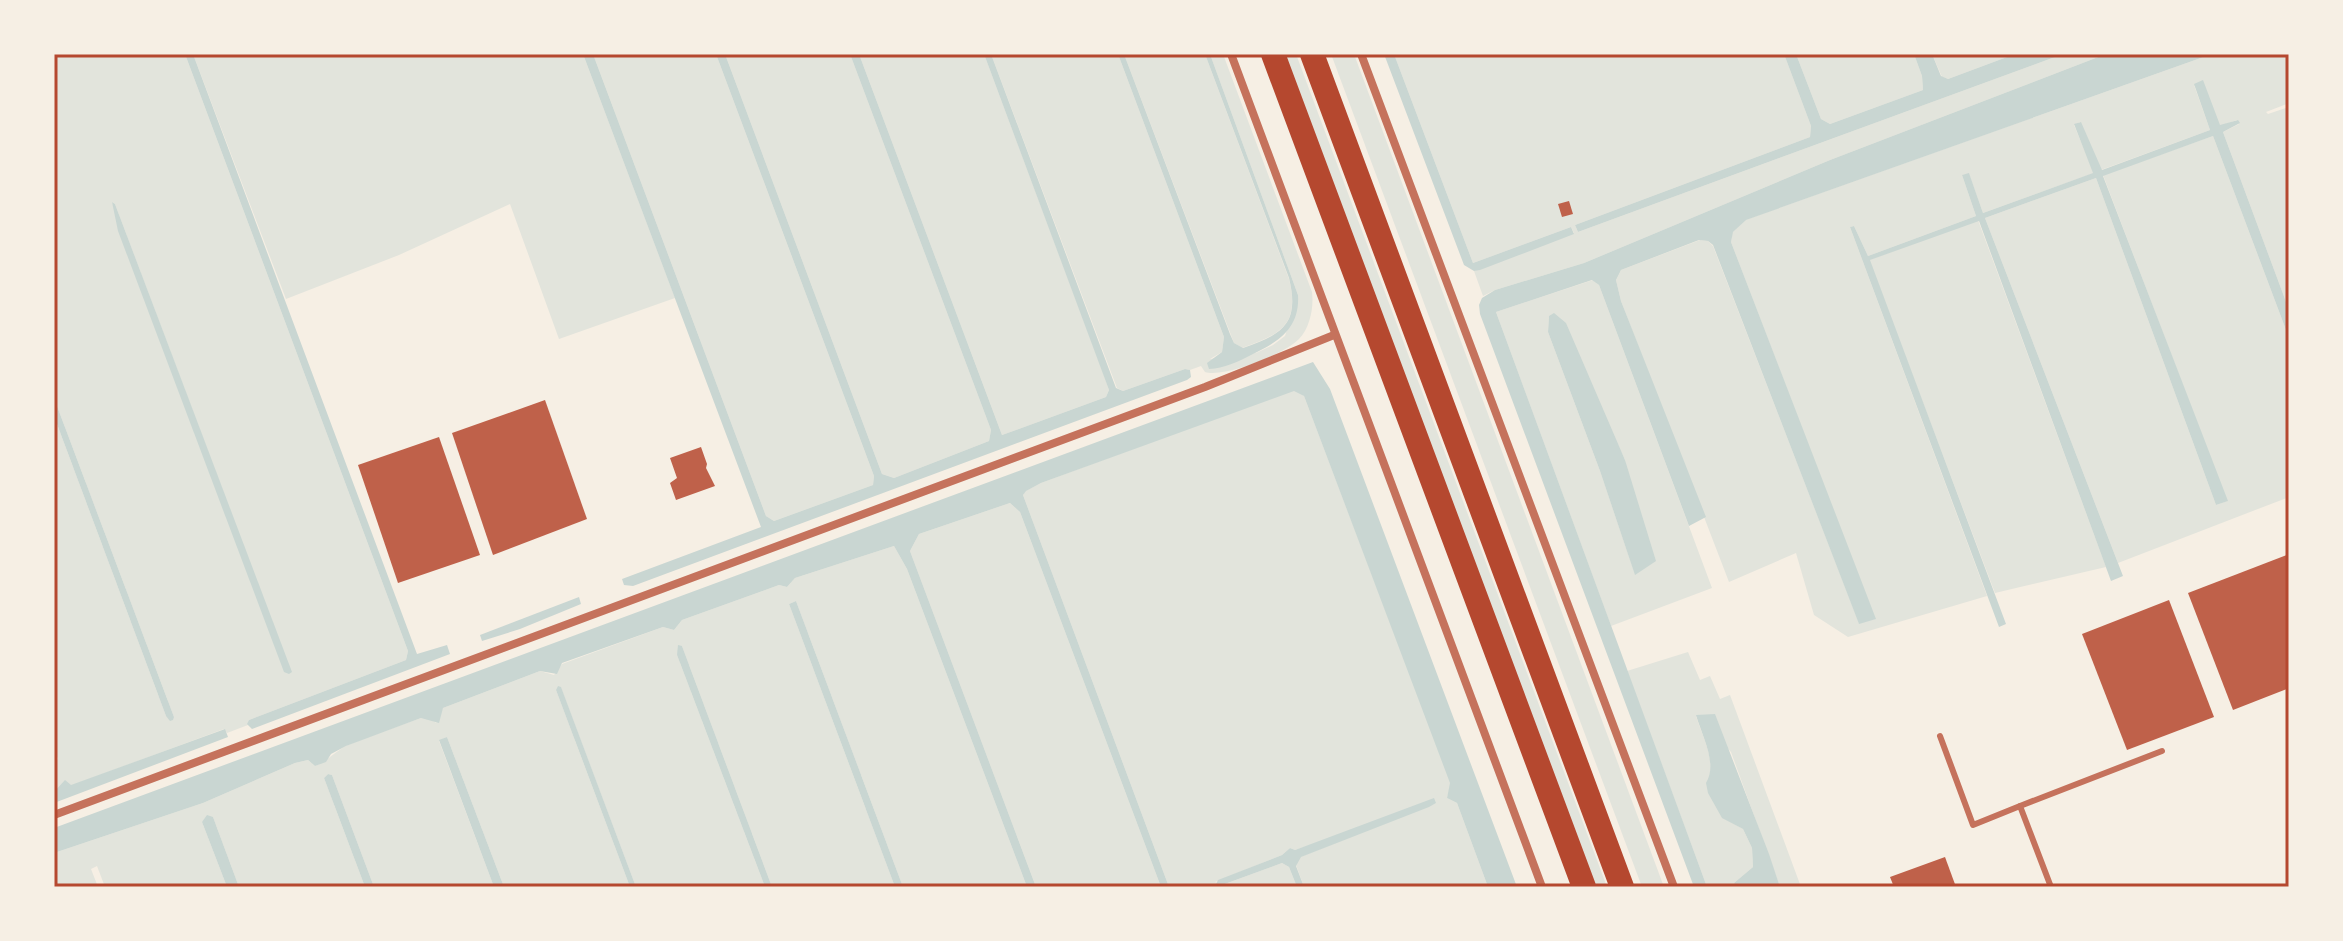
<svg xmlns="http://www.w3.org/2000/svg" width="2343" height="941" viewBox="0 0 2343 941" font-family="'Fira Sans Condensed',sans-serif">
<rect width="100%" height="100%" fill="#f6efe4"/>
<g fill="#e2e4dc" fill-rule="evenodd">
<path d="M54,54H185L408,651L406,660L249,720L248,725L227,733L224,729L54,792V763L58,759L54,748V416L166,716L174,717L54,398ZM112,202L115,204L291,672Z"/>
<polygon points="193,54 583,54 675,298 559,339 510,204 399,255 286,299"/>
<polygon points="593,54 716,54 874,476 873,485 774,521 766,516"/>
<polygon points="725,54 850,54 991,430 989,441 894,478 882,474"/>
<polygon points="859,54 984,54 1101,367 1109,390 1106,397 1002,435"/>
<path d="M991,54H1118L1224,337L1222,352L1210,359L1256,353L1273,345L1285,336L1298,295L1210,54H1223L1312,292C1314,307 1310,328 1299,339C1284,354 1225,378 1205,372L1201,366L1190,370L1185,369L1123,391L1117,388Z"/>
<path d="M1124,54H1205L1289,279C1300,324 1282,334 1242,348L1234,343Z"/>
<polygon points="1284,54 1296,54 1607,887 1596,887"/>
<polygon points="1331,54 1354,54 1664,887 1642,887"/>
<polygon points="1394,54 1784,54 1811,126 1810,137 1575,225 1578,232 2063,54 2106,54 1830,160 1584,263 1495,290 1483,296 1474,271 1574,233 1571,227 1473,263"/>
<polygon points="1796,54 1914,54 1922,76 1923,90 1830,124 1821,119"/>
<polygon points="1932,54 2015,54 1948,79 1942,77"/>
<polygon points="2212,54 2289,54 2289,103 2266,112 2268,114 2289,107 2289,310 2223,132 2239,124 2237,120 2220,126 2194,85 2210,130 2101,170 2080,122 2074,125 2094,173 1983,213 1969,174 1962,175 1976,216 1868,256 1854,226 1850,227 1987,596 1848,637 1814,615 1796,553 1729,582 1621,301 1616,280 1621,270 1700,240 1708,241 1713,246 1859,623 1875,619 1731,242 1732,233 1745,220"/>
<polygon points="2213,136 2289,338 2289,497 2118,563 1985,218 2096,178 2216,505 2227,501 2103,175"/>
<polygon points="1978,220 2106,567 1995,593 1869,260"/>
<path d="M1593,280L1599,285L1712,588L1611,626L1496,312ZM1549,316L1603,414L1625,460L1635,574L1600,471L1548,332Z"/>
<polygon points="1289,391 1298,391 1304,396 1451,783 1447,798 1457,803 1488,887 1304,887 1296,865 1300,857 1436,803 1295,850 1290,848 1282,855 1215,882 1222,885 1282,863 1289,867 1297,887 1169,887 1023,495 1025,491 1041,483"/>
<polygon points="1010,503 1020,512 1161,887 1036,887 910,551 919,534"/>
<path d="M894,546L907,569L1027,887H903L796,601L789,604L895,887H772L682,646L677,655L765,887H636L561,688L556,690L630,887H504L447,737L439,741L494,887H374L332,775L328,774L324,778L365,887H239L213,817L202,822L227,887H105L97,866L91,869L98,887H54V853L203,803L295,763L308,760L315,766C328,761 335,751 348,745C372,735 397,727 421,718L433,719L436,723L443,708L540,671L554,675L562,664L663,627L674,630L682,620L779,585L787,587L795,578Z"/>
<path d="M1688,652L1700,680L1710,676L1720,699L1730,695L1801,887H1780L1731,752L1696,716C1702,736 1718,764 1707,783L1722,817L1743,829L1752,848L1753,867L1734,883L1736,887H1707L1627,671Z"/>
</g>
<g fill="#c9d6d2">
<polygon points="185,54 193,54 417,654 447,645 450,654 252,729 247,724 249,720 406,660 408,651"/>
<polygon points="583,54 593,54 766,516 774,521 873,485 874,476 716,54 725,54 882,474 894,478 989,441 991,430 850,54 859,54 1002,435 1106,397 1109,390 984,54 991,54 1116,388 1123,391 1185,369 1190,370 1191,377 1187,380 633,586 624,585 622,579 761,527"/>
<path d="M1118,54H1124L1230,334L1234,343L1243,348C1283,334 1300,324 1289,278L1205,54H1210L1298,295C1300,329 1278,342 1251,355C1238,362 1224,368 1209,369L1207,363L1222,352L1224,337Z"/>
<polygon points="1384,54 1394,54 1473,263 1571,227 1574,234 1480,270 1474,271 1464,265"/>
<polygon points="1784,54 1796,54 1821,119 1830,124 1923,90 1922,76 1914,54 1932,54 1941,76 1948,79 2015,54 2063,54 1578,232 1575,225 1810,137 1811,126"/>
<polygon points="2106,54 2212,54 1746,220 1733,232 1731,242 1876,619 1859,624 1713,245 1708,241 1699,240 1621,270 1616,280 1621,301 1706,517 1689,526 1599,285 1592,280 1496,312 1707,887 1694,887 1480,314 1479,305 1482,298 1495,290 1584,263 1830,160"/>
<polygon points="2203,80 2220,125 2238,120 2240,123 2223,132 2289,310 2289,338 2213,136 2103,176 2228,501 2216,505 2096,178 1985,218 2123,576 2111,581 1979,221 1870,260 2006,624 1999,627 1850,227 1854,226 1868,256 1976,216 1962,175 1969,173 1983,213 2093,173 2074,124 2081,122 2102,170 2210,130 2194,84"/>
<polygon points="112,202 115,204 292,672 289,674 284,672 118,231"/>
<polygon points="1554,313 1566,323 1625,460 1656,561 1635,575 1600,471 1548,332 1549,316"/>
<polygon points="1313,362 1330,389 1517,887 1488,887 1457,803 1447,798 1450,783 1304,396 1294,391 1041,483 1026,491 1023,495 1169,887 1161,887 1020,512 1010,503 919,534 910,551 1036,887 1027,887 907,569 894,546 795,578 787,587 779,585 682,620 674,630 663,627 562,663 557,674 540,671 443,708 439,723 421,718 346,746 331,754 326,762 315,766 308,760 295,763 203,803 54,853 54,828"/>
<polygon points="54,398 174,717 173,720 170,721 166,716 54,416"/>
<polygon points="579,597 581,604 520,629 482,641 480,635"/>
<polygon points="796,601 903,887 895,887 789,604"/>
<polygon points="678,645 682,646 772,887 765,887 677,655"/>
<polygon points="558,686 561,687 636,887 630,887 556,690"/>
<path d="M1715,714L1769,854L1780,887H1736L1734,883L1753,867L1752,848L1743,829L1722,818L1708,793L1706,783C1718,764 1702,736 1696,715Z"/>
<polygon points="225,729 228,737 54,803 54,792 65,780 71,785"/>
<polygon points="447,737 504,887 494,887 439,740"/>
<polygon points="328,774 332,775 374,887 365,887 324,778"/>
<polygon points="1434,798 1436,803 1429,807 1301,857 1296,866 1304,887 1297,887 1289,867 1282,863 1222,885 1216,884 1218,880 1282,855 1290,848 1295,850"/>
<polygon points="207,815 213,817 239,887 227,887 202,822"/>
</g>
<g fill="#bf614a">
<polygon points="1569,201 1573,214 1562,217 1558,204"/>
<polygon points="545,400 587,519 493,555 452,433"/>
<polygon points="439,437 480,555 398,583 358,465"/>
<polygon points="701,447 707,464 706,468 715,486 676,500 670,483 677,478 670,458"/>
<polygon points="2289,554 2289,688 2233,710 2188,593"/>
<polygon points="2169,600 2214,717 2127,750 2082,634"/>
<polygon points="1945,857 1956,887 1894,887 1890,877"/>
</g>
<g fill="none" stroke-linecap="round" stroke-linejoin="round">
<g stroke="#c5725c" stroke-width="6">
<polyline points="1940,736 1973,825 2020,806 2051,887"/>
<polyline points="2020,806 2162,751"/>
</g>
<g stroke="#c5725c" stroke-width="8">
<polyline points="1231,54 1542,887"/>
<polyline points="1361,54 1674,887"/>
<polyline points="54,815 1205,387 1334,335"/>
</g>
<g stroke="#b5482f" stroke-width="24">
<polyline points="1273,54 1584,887"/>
<polyline points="1312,54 1622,887"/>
</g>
</g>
<rect width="2343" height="941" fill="none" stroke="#f6efe4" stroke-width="112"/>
<rect x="56" y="56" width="2231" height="829" fill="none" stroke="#b5482f" stroke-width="3"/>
</svg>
